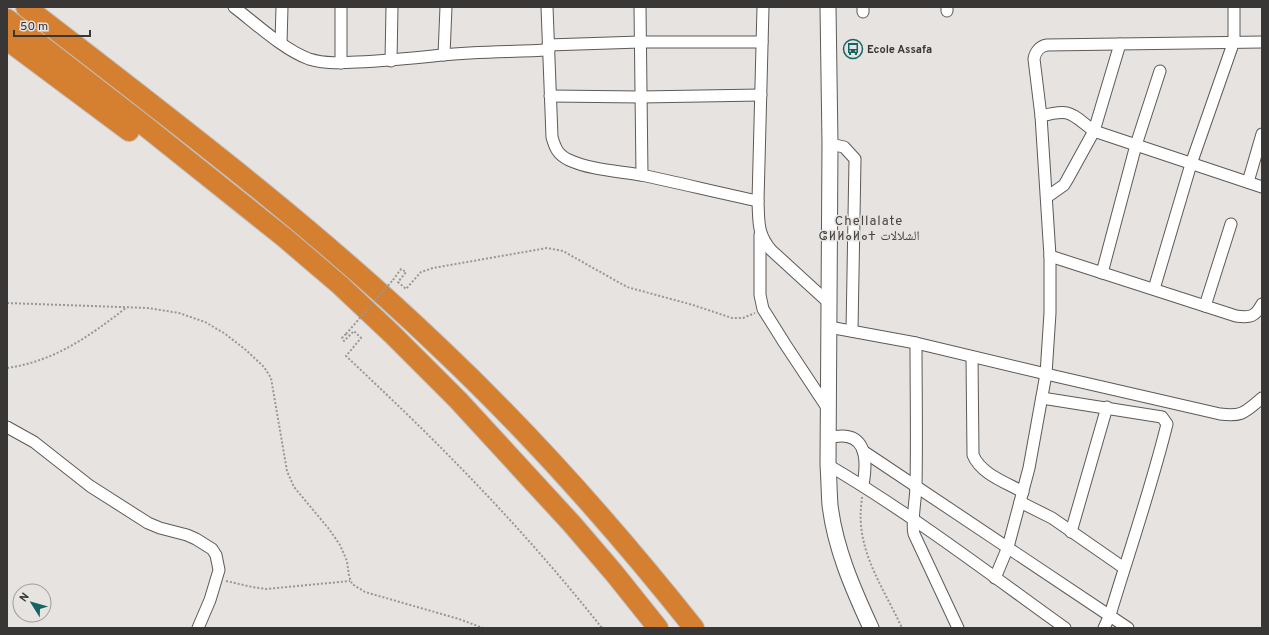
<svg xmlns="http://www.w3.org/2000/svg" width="1269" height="635" viewBox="0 0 1269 635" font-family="Overpass,'Noto Naskh Arabic','Noto Sans Tifinagh',sans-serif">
<rect width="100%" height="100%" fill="#e6e3e0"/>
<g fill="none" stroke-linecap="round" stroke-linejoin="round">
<defs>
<g id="street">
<path d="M234,7C255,23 284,50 309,59C325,64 342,63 357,62C386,61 414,58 442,55C477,51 513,52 549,50"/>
<polyline points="341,7 341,63"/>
<path d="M547,7L552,137C555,148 558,155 569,160C591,170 618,171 641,175C680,183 719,193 758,201"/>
<polyline points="640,7 642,175"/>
<path d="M763,7L758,201C759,222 757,233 771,250L829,303"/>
<polyline points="947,11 947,7"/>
<polyline points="863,12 863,7"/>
<polyline points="281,43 282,7"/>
<polyline points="1120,44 1094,131 1262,187"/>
<polyline points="548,45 640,42 762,42"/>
<polyline points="444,55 446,7"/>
<polyline points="391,61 392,7"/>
<polyline points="550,96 641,97 761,95"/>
<path d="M1041,116C1071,108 1070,113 1094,131L1067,180L1064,185L1047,197"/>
<polyline points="830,144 844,147 855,159 852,331"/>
<polyline points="1248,182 1262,134"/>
<polyline points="760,235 760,295 763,309 785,344 828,409"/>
<path d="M1050,256L1236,316C1250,318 1255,317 1262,304"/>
<polyline points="1102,273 1136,145 1160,71"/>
<polyline points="1154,289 1191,164 1234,41 1234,7"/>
<polyline points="1205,306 1231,224"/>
<path d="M829,327L916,343L1046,374L1220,414C1243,417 1245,412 1262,398"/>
<path d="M916,343C916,390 917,438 916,485C916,499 911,522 914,534L958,628"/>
<path d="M972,357L973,455C981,474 1005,482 1023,492"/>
<path d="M1042,398L1162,417L1167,424C1151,489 1129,552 1110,615L1104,628"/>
<polyline points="7,427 34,442 90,486 148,523 160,528 187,535 196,539 212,549 216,555 219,570 210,600 198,628"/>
<path d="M828,438C866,428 868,457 863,485"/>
<polyline points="863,451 1128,628"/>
<path d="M828,465C910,513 987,572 1065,628"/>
<polyline points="1020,502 1052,518 1124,568"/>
<polyline points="1071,532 1107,407"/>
<path d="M995,578L1008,547L1029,468L1046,374L1050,313V256L1041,116L1034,59C1035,52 1040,46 1047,45L1262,42"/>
</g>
<path id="secondary" d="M828,7L830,144L828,465C829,478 829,492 830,505C835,548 853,589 871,628"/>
<g id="highway">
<path d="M26,7C168,117 312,225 441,349C532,435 616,530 694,628"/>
<polyline points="7,19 140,122 285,238 340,285 392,334 458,400 572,524 614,573 658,628"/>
<polyline points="7,40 129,131"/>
</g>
</defs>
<use href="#street" stroke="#5d5a58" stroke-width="13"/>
<use href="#secondary" stroke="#5d5a58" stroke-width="17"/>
<use href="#highway" stroke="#c0bfbf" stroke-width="22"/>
<g stroke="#999795" stroke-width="2" stroke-dasharray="2 2" stroke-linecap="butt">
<polyline points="393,280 401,269 406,272 398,282 406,289 421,272 433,268 547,248 563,251 627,287 693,305 732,318 743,318 755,313"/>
<polyline points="7,303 148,308 179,313 205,322 224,333 246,350 264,367 271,378 287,471 294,487 329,529 340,545 347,561 349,576 352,584 365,592 459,619 483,628"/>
<path d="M346,334L342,338L344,341L354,331L361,338L346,356C383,391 420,426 455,462C507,515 556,570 602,628"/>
<path d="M7,368C55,361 88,337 126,308"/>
<path d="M862,497C861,506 860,515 861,525C864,562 887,595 902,628"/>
<polyline points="226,581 252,587 266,589 350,581"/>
</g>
<use href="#street" stroke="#fff" stroke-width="11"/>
<use href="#secondary" stroke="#fff" stroke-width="15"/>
<use href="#highway" stroke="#d57f31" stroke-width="20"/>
<polyline stroke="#999795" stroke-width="2" stroke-dasharray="2 2" stroke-linecap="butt" points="346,334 393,280"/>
</g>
<defs>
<symbol id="bus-ring" viewBox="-11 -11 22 22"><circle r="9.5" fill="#e6e3e0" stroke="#156465" stroke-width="1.5"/><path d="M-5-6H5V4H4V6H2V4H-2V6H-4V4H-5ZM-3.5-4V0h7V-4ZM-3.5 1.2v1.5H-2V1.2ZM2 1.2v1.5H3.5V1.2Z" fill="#156465"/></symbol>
</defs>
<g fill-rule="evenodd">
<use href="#bus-ring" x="842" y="38" width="22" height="22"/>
</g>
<g text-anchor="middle" stroke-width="3" stroke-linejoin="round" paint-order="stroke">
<g font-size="11" font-weight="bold" fill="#393736" stroke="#e6e3e0" text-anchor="start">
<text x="867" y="53">Ecole Assafa</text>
</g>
<g font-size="13" letter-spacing="1" fill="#474442" stroke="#e6e3e0">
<text x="869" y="225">Chellalate<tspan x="869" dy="15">ⵛⵍⵍⴰⵍⴰⵜ الشلالات</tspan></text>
</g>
</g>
<rect width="1269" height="635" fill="none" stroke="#393736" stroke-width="16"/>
<g transform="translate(32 603) rotate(307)"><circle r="19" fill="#e6e3e0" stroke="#a19e9c"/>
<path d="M0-3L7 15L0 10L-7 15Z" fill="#156465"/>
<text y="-6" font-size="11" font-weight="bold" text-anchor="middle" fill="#393736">N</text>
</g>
<path d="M14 30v6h76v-6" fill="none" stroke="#393736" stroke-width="2"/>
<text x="20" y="30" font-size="12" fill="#393736" stroke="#e6e3e0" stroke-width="3" paint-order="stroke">50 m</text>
</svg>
